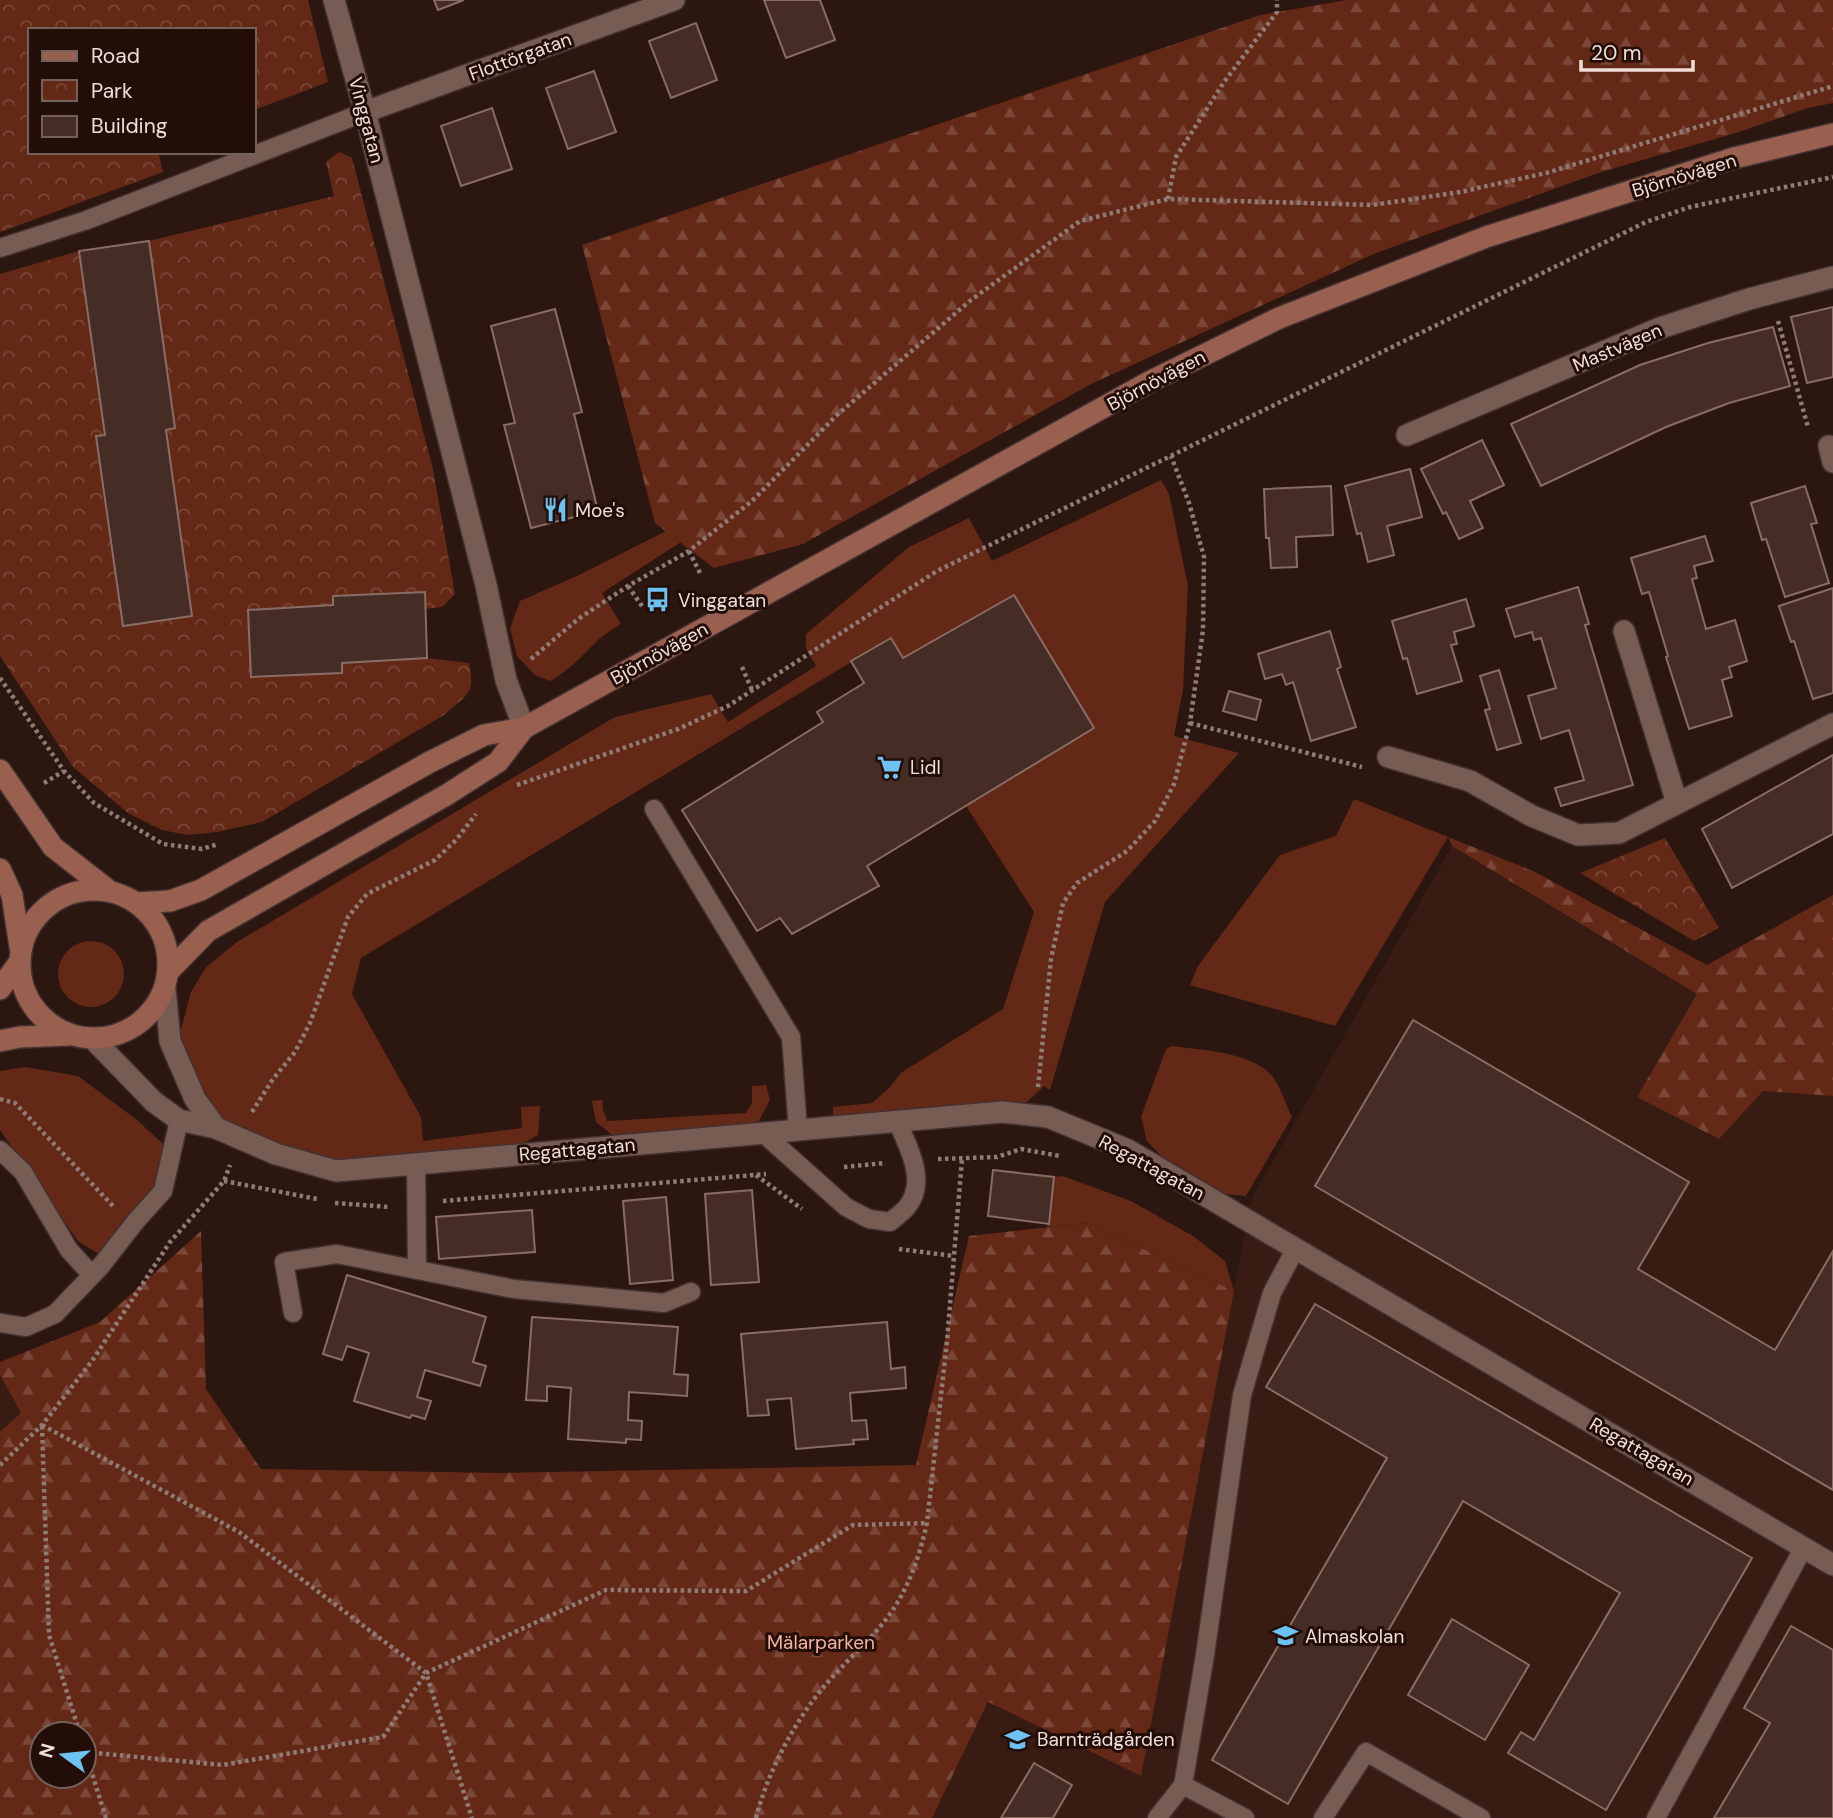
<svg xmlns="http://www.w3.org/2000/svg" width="1833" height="1818" viewBox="0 0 1833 1818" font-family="'DM Sans',sans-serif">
<defs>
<pattern id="forest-firs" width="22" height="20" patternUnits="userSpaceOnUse" patternTransform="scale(1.75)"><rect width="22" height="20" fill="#642817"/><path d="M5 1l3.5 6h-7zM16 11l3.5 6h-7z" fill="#7a4738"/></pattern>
<pattern id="park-crowns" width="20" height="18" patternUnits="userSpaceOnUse" patternTransform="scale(1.75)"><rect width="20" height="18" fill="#642817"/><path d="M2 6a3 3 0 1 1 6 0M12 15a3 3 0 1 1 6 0" fill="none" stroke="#7a4738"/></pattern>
</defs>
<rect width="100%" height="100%" fill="#2c1610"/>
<g fill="#381b13">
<polygon points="1452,846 1698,994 1638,1097 1718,1139 1763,1091 1833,1096 1833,1818 932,1818 988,1702 1141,1776 1251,1200"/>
<polygon points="0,1375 21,1414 0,1432"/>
</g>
<g fill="#642817">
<polygon points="1161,480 1169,494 1188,586 1183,690 1174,736 1239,753 1105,902 1050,1090 1044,1086 1022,1107 833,1119 833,1107 872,1103 889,1088 902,1072 1003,1009 1034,912 966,806 1093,728 1014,595 903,658 891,638 361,958 352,994 421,1117 423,1141 522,1128 521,1107 540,1106 538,1135 515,1148 338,1166 303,1156 227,1123 215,1110 194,1072 180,1033 191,992 206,967 237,942 615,717 711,694 728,722 816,666 806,649 806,634 909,547 969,518 992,561"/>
<path d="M666,531L681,542L602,593L621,624C612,630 601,636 594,644C579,659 568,671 550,681L535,675L517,656L510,629L520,601L579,575Z"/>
<polygon points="1354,799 1448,837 1335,1026 1190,985 1198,966 1280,855 1336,836"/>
<circle cx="91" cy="974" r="33"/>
<path d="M1172,1046C1202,1050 1253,1052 1273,1077C1281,1088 1286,1105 1292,1117L1246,1196L1217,1193L1174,1170L1147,1141L1141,1117L1166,1049Z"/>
<polygon points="25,1067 78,1076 137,1120 162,1143 175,1169 119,1252 99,1254 78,1241 0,1130 0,1071"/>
<polygon points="766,1085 770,1100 759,1121 739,1127 612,1135 596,1122 592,1101 602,1100 603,1110 607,1121 746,1113 752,1103 752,1086"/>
<polygon points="1063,1176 1131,1201 1193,1236 1225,1261 1234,1291 1087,1223 1047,1227 1054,1177"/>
</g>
<g fill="url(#forest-firs)" fill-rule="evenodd">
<polygon points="1347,0 1833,0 1833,103 1808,108 1739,132 1601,172 1376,253 1091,384 803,544 714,568 655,523 582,245 1260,15"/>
<polygon points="1448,837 1533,871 1707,965 1833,895 1833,1096 1763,1091 1719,1139 1637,1097 1697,994 1452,846"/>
<path d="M1087,1223L1234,1291L1141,1776L988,1702L932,1818H0V1432L21,1413L0,1375V1362L100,1322L201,1231L206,1389L261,1469L501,1473L916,1465L969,1236ZM84,1734V1776H42V1734Z"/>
</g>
<g fill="url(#park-crowns)">
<polygon points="0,0 308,0 328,82 254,110 254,30 30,30 30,152 158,152 163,172 0,232"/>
<path d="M339,152L352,158L433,469L455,594L442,607L425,609L424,592L334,596L333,605L248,610L251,677L342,673V663L427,658L469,663C476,695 467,694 444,715L262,822L217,832L187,835L162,830L128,813L73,767L0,656V274L79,251L105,435L96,437L123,626L166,430L175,427L149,241L334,196L326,162Z"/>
<polygon points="1665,838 1719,928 1694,941 1580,873"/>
</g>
<g fill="#452c25" stroke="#896d65" stroke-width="2">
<polygon points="434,0 464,0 438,10"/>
<polygon points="764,0 820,0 835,40 786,58"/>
<polygon points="696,23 717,80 671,98 649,41"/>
<polygon points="594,71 616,132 568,149 546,88"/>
<polygon points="492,108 512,169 461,186 441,126"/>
<polygon points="149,241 175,428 166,430 192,616 123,626 96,436 105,435 79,251"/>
<polygon points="1833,307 1833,377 1807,383 1791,317"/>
<polygon points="555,309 582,412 574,414 598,511 531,528 504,425 515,423 491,326"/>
<polygon points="1773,327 1790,386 1729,403 1666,427 1541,486 1511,424 1640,365 1708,343"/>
<polygon points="1482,440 1504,485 1470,501 1483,528 1459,539 1446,512 1443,514 1421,469"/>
<polygon points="1410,469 1422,517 1387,526 1394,555 1368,562 1361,533 1357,534 1345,486"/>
<polygon points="1331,486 1333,535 1296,537 1297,567 1271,568 1269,538 1266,538 1264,489"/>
<polygon points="1805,486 1817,523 1811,524 1829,583 1785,597 1766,539 1762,540 1751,503"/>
<polygon points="1705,536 1713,561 1694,566 1697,578 1692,579 1706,629 1735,620 1747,661 1729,667 1732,677 1722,680 1732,716 1689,729 1666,657 1668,656 1649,592 1642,594 1631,558"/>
<polygon points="1578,587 1589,624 1585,625 1633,785 1561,806 1555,788 1584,780 1569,730 1541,739 1528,696 1556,688 1541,638 1534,640 1532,632 1515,637 1506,609"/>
<polygon points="1833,588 1833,693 1813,699 1794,641 1791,642 1779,606"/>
<polygon points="425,592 427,658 342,663 342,673 251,677 248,610 333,605 333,596"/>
<polygon points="1014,595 1094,728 867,866 879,886 792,934 780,918 757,931 682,810 823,722 817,712 864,683 851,661 891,638 903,658"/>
<polygon points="1466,599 1474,626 1454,632 1457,644 1451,645 1462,681 1417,694 1407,658 1403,659 1392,621"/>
<polygon points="1330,631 1341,667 1337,669 1356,727 1311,741 1293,682 1286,685 1282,674 1265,679 1258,654"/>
<polygon points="1499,670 1521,743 1497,750 1485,710 1490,709 1480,676"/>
<polygon points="1229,691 1261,700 1256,720 1223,711"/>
<polygon points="1833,755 1833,834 1732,888 1702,829"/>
<polygon points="1413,1020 1689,1182 1638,1269 1775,1350 1833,1251 1833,1490 1315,1186"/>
<polygon points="993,1170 1054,1177 1049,1224 988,1216"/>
<polygon points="752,1190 759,1282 711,1285 705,1194"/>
<polygon points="666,1197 673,1280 630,1284 623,1201"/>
<polygon points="532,1210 535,1252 439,1259 436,1217"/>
<polygon points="347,1275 486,1317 473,1362 486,1366 480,1386 425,1370 417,1397 431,1401 425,1419 412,1415 410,1418 354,1401 369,1353 347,1346 342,1360 323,1354"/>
<polygon points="1315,1304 1752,1558 1606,1810 1508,1753 1521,1732 1534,1740 1620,1593 1463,1501 1288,1804 1212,1760 1387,1458 1266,1387"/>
<polygon points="532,1317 678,1327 674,1374 688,1375 687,1396 629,1392 628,1420 642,1421 641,1440 626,1439 626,1443 568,1439 571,1388 547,1386 547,1401 526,1400"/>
<polygon points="887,1322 891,1369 905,1367 906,1388 850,1393 852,1421 866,1420 868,1439 853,1440 854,1444 796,1449 791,1398 767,1400 769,1415 748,1416 741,1334"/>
<polygon points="1452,1619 1529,1665 1485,1740 1408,1695"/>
<polygon points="1791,1626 1833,1650 1833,1818 1714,1818 1770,1723 1744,1708"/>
<polygon points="1034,1763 1072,1785 1053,1818 1001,1818"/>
</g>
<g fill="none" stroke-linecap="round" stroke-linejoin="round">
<defs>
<g id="service">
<polyline points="0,248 87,220 365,112"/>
<polyline points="654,809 791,1037 798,1130"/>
<path d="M763,1133L846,1207L869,1219L890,1222C896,1217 903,1212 907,1207C928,1182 908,1146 897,1121"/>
<polyline points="0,1150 23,1172 69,1250 92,1275"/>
<polyline points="416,1163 417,1269"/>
<polyline points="293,1313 284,1262 337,1254 514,1289 664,1303 691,1292"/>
<polyline points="0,1323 26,1327 55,1314 100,1267 136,1221 163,1191 179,1120"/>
<polyline points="1183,1785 1245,1818"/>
<polyline points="1157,1818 1183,1785 1205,1655 1242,1395 1272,1293 1296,1248"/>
<polyline points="1323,1818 1366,1752 1481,1818"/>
<polyline points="1656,1818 1804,1547"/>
</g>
<g id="minor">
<polyline points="334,0 365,112 486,585 506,680 524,728"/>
<polyline points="365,112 674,0"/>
<polyline points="1407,435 1660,328 1749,299 1833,277"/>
<polyline points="1829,446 1833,462"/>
<polyline points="1624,631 1677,803"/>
<polyline points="1388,757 1470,781 1532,816 1578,835 1619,833 1833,724"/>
<polyline points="165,989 170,1041 195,1099 216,1128"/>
<polyline points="92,1038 154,1102 179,1120 216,1128 276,1154 336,1171 1002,1112 1048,1117 1128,1150 1833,1565"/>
</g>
<g id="secondary">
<polyline points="0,770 53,847 108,890"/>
<polyline points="0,869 12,895 20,947"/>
<circle cx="94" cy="964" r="74"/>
<polyline points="136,903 170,901 201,890 430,762 484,735 524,728 1149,382 1279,318 1486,237 1734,158 1833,134"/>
<polyline points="170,970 208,931 448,794 498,762 524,728"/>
<polyline points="0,989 20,961"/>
<polyline points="0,1041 20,1037 69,1035"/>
</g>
</defs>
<use href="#service" stroke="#433231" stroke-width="21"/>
<use href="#minor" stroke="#433231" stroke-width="24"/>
<use href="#secondary" stroke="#433231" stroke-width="24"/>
<g stroke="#8f7c77" stroke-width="4.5" stroke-dasharray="3.5 3.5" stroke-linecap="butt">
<polyline points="1168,199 1176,157 1224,82 1277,12 1277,0"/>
<polyline points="1778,321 1808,427"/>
<polyline points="689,551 701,575"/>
<polyline points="628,586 644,609"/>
<polyline points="531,659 578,619 628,586 689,551 752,501 837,415 971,300 1080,221 1168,199 1373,205 1460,192 1546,173 1833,86"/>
<polyline points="742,667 752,690"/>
<polyline points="0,678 64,771 94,803 163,844 202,849 218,844"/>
<polyline points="1190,723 1362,767"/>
<polyline points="44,783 64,771"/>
<polyline points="517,785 678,729 728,706 937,571 1646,222 1690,207 1833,177"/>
<polyline points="1038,1087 1051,959 1063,903 1077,883 1127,851 1155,821 1174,784 1190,723 1203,630 1204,557 1189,503 1171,456"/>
<polyline points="0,1099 15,1103 113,1206"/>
<polyline points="252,1112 273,1079 295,1052 310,1023 348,917 367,894 435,860 456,840 476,814"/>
<polyline points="938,1159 997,1157 1021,1149 1060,1156"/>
<polyline points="844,1167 884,1163"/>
<polyline points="756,1175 802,1209"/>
<polyline points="224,1181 317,1199"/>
<polyline points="443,1201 766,1174"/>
<polyline points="335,1203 389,1207"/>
<polyline points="899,1249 954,1256"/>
<polyline points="42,1425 239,1532 426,1673 472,1818"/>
<polyline points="42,1426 49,1635 80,1734"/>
<polyline points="0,1465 42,1425 92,1361 170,1242 224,1181 230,1165"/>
<polyline points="84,1748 106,1818"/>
<polyline points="85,1752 223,1765 383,1737 426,1673 606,1590 746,1591 853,1525 927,1523"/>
<path d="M756,1818C767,1774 793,1724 822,1689C843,1663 877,1635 894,1608C911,1582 920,1553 927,1523L947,1341L962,1159"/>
</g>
<use href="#service" stroke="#775c54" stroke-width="18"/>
<use href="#minor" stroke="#775c54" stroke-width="21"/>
<use href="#secondary" stroke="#996050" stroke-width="21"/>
</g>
<defs>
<symbol id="restaurant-bare" viewBox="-9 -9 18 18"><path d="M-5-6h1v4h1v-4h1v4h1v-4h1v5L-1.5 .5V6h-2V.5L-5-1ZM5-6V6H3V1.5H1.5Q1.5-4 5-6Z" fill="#6ec2f3" stroke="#220d07" stroke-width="2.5" paint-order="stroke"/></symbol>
<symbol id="bus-bare" viewBox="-9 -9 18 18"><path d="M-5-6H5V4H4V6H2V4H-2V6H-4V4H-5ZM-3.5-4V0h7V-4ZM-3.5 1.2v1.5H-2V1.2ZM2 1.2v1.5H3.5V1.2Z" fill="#6ec2f3" stroke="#220d07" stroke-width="2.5" paint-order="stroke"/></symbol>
<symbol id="supermarket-bare" viewBox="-9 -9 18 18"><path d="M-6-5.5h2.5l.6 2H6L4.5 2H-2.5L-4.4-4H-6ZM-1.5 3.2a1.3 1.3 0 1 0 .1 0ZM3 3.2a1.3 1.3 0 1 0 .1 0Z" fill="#6ec2f3" stroke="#220d07" stroke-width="2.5" paint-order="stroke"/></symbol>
<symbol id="school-bare" viewBox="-9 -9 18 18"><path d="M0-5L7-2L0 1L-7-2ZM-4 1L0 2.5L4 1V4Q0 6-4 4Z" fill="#6ec2f3" stroke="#220d07" stroke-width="2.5" paint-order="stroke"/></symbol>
</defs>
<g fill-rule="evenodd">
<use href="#restaurant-bare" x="538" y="492" width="35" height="35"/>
<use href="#bus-bare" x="640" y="582" width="35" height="35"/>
<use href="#supermarket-bare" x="872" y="750" width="35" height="35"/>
<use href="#school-bare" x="1268" y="1618" width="35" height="35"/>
<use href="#school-bare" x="1000" y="1722" width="35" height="35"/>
</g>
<g text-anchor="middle" stroke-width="6" stroke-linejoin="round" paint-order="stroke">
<g font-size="19" fill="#efdeda" stroke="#220d07">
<text transform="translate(520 56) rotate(-20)" y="7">Flottörgatan</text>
<text transform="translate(367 120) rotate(75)" y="7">Vinggatan</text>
<text transform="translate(1684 175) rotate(-17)" y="7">Björnövägen</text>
<text transform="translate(1617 347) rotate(-23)" y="7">Mastvägen</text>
<text transform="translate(1156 380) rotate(-28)" y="7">Björnövägen</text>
<text transform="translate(659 653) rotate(-29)" y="7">Björnövägen</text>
<text transform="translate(577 1149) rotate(-5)" y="7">Regattagatan</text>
<text transform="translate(1152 1167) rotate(28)" y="7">Regattagatan</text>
<text transform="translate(1642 1451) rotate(30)" y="7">Regattagatan</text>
</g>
<g font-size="19" fill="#efdeda" stroke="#220d07" text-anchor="start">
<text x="575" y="517">Moe's</text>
<text x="678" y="607">Vinggatan</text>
<text x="910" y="774">Lidl</text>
<text x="1305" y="1643">Almaskolan</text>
<text x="1037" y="1746">Barnträdgården</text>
</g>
<g font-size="19" fill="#f3b3a1" stroke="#220d07">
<text x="821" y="1649">Mälarparken</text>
</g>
</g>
<rect x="28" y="28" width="228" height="126" fill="#220d07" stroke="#74615b" stroke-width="2"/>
<rect x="42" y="51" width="35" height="10" fill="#996050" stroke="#74615b" stroke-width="2"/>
<text x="91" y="63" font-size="21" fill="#efdeda">Road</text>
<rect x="42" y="80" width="35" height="21" fill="url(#park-crowns)" stroke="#74615b" stroke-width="2"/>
<text x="91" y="98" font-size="21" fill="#efdeda">Park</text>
<rect x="42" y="116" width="35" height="21" fill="#452c25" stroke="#74615b" stroke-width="2"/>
<text x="91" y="133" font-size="21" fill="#efdeda">Building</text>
<g transform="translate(63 1755) rotate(285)"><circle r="33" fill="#220d07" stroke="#74615b" stroke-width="2"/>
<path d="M0-5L12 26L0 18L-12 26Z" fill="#6ec2f3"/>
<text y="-10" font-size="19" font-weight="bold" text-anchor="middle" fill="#efdeda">N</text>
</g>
<path d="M1581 60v10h112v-10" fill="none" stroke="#efdeda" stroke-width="3.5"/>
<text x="1591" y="60" font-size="21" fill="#efdeda" stroke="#220d07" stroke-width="5" paint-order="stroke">20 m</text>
</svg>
